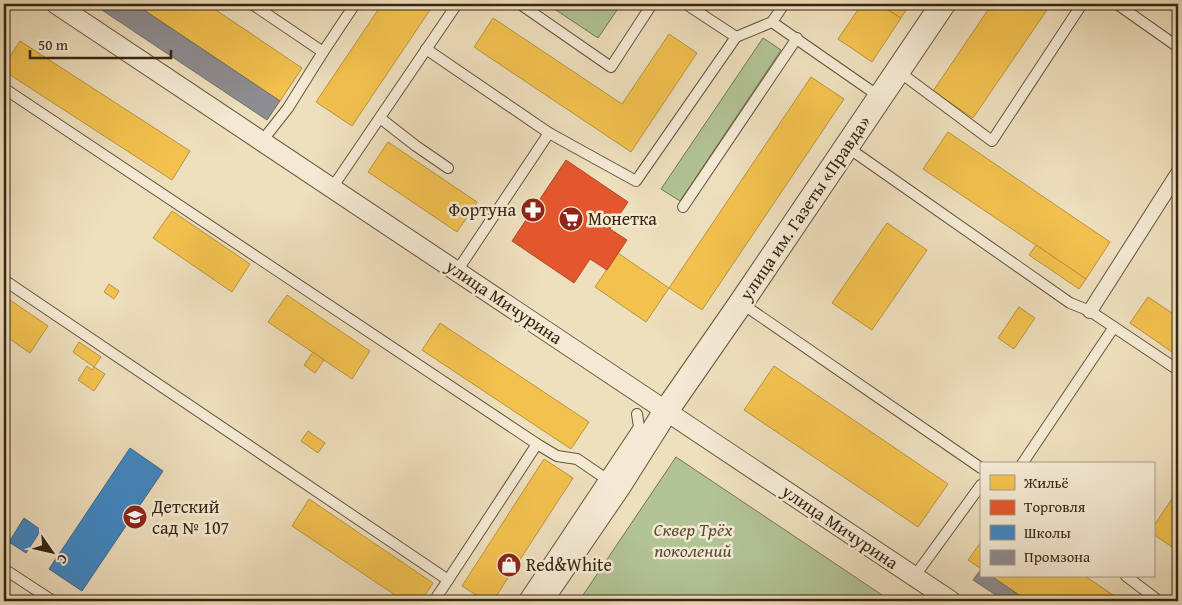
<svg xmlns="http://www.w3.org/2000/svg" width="1182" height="605" viewBox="0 0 1182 605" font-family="'Gentium Book Plus',serif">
<rect width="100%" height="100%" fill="#eedfbd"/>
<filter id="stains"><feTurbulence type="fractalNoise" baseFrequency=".004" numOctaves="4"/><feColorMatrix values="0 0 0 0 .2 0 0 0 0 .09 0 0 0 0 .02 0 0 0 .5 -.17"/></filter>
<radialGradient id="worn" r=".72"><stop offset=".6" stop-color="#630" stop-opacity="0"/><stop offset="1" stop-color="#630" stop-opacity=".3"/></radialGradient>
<g fill="#b2c396" stroke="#747453">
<polygon points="547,4 621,4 598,38"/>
<polygon points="763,38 781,50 680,201 661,189"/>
<polygon points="676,457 891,601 579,601"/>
</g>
<g fill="#f2c14e" stroke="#ba923b">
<polygon points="135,4 207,4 302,68 280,101"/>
<polygon points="382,4 434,4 352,126 316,102"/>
<polygon points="862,4 879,4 901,18 872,62 838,39"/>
<polygon points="879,4 910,4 901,18"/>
<polygon points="992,4 1051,4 973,118 933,91"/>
<polygon points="493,18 622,104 669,34 697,53 631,152 474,47"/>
<polygon points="20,41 190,151 172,180 4,71 4,66"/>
<polygon points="811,77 844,99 702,310 669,288"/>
<polygon points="948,132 1110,242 1086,279 923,169"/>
<polygon points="388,142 477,202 457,232 368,172"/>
<polygon points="172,211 250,264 232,292 153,238"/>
<polygon points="887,223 927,250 872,330 832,303"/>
<polygon points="1036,245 1086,279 1079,289 1029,255"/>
<polygon points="618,253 669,288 646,322 595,287"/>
<polygon points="109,284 119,291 114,299 104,292"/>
<polygon points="287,295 370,351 352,379 268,322"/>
<polygon points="4,296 48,326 30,353 4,335"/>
<polygon points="1148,297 1178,317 1178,356 1130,323"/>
<polygon points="1019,307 1035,318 1014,349 998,338"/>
<polygon points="440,323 589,422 571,449 422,350"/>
<polygon points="79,342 101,357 94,367 73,352"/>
<polygon points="313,352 324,360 315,373 304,365"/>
<polygon points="87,366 92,370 94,367 105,374 94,391 78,380"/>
<polygon points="774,366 948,484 918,527 744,410"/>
<polygon points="308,431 325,443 318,453 301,441"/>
<polygon points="544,459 573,478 493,601 486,601 462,586"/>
<polygon points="1178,490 1178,551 1153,534 1153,527"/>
<polygon points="309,499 433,583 421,601 404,601 292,526"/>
<polygon points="981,542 981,569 968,560"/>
<polygon points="991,576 1085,576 1122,601 1028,601"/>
</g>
<polygon fill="#e4572e" stroke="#b04825" points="566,160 628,202 610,229 627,240 607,270 590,259 574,283 512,241"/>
<g fill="#3f88c5" stroke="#3d6a8f">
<polygon points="130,448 163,471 82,591 49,569"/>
<polygon points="24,518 41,530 26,553 9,542"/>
</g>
<g fill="#8d8d92" stroke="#736e6b">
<polygon points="93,4 135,4 280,101 267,120"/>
<polygon points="981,569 981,576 991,576 1028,601 1005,601 973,580"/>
</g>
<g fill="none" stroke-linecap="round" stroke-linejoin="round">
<defs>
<g id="service">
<polyline points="252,4 323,52 288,108 262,141"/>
<polyline points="520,4 611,67 652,4"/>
<polyline points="1117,4 1178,47"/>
<polyline points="772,22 880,97"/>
<polyline points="736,37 772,22 784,4"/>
<polyline points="426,49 549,133 457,271"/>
<polyline points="323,52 355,4"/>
<polyline points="898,71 992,141 1082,4"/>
<polyline points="4,97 8,91 537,444 557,456 577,459 618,487"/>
<polyline points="380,118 416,146 448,168"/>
<polyline points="549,133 636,181 736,37 686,4"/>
<polyline points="847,147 1070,303 1090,311 1178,370"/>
<polyline points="332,188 457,4"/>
<polyline points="683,207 797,38"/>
<polyline points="4,280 448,580 434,601"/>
<polyline points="741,303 981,468"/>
<polyline points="1022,464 1114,327"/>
<polyline points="4,569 53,601"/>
<polyline points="1126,576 1159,601"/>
<polyline points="914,577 981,485"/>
<polyline points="448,580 537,444"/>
<polyline points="523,601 639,427 637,414"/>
</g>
<polyline id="pedestrian" points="1090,311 1178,173"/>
<polyline id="minor" points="56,4 951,601"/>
<polyline id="tertiary" points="540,601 618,487 666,411 741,303 943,4"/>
</defs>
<use href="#service" stroke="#65543b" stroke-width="12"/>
<use href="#pedestrian" stroke="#65543b" stroke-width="16"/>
<use href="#minor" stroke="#65543b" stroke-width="21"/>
<use href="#tertiary" stroke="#65543b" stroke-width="26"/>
<use href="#service" stroke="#f4ead4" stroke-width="10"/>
<use href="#pedestrian" stroke="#f4ead4" stroke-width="14"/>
<use href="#minor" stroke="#f4ead4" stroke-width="19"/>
<use href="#tertiary" stroke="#f4ead4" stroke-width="24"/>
</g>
<defs>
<symbol id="pharmacy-disc" viewBox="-11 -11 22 22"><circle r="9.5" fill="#8f2418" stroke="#f4ead4"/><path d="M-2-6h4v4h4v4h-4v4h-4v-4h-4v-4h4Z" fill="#fff"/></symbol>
<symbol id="supermarket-disc" viewBox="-11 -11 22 22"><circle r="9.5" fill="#8f2418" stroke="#f4ead4"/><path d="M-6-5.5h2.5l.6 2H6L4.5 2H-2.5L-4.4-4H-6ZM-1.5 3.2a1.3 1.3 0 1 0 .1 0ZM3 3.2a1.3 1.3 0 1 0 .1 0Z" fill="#fff"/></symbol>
<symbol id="school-disc" viewBox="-11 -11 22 22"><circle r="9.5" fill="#8f2418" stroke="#f4ead4"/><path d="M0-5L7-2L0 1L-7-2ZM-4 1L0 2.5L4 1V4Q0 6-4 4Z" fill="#fff"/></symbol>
<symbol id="shop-disc" viewBox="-11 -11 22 22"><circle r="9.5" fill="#8f2418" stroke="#f4ead4"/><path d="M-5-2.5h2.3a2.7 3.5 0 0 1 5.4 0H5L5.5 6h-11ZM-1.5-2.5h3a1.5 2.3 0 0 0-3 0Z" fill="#fff"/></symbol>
</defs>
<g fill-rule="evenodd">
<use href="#pharmacy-disc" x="519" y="196" width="28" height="28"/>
<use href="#supermarket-disc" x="557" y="205" width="28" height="28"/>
<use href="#school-disc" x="121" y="503" width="28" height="28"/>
<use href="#shop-disc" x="495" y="551" width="28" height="28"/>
</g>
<g text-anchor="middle" stroke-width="5" stroke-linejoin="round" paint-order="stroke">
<g font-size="18" fill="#372510" stroke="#f4ead4">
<text transform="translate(805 208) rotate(-56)" y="6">улица им. Газеты «Правда»</text>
<text transform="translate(504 302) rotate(34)" y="6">улица Мичурина</text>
<text transform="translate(840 527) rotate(34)" y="6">улица Мичурина</text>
</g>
<g font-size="18" fill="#372510" stroke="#f4ead4" text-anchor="start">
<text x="516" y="216" text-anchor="end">Фортуна</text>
<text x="588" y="225">Монетка</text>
<text x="152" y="513">Детский<tspan x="152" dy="21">сад № 107</tspan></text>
<text x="526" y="571">Red&amp;White</text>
</g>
<g font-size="18" font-style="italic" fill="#564c32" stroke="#f4ead4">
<text x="693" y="536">Сквер Трёх<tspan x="693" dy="21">поколений</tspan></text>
</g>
</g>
<rect width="1182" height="605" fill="none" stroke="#eedfbd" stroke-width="20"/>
<rect x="5" y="5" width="1172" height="595" fill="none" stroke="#372510" stroke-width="2.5"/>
<rect x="10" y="10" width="1162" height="585" fill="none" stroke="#372510"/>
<rect x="980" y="462" width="175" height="115" fill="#f4ead4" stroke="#a89b86"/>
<rect x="990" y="475" width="25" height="15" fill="#f2c14e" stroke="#a89b86"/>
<text x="1024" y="488" font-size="15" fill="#372510">Жильё</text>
<rect x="990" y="500" width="25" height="15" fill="#e4572e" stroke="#a89b86"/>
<text x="1024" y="512" font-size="15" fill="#372510">Торговля</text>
<rect x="990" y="525" width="25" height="15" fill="#3f88c5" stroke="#a89b86"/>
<text x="1024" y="538" font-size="15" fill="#372510">Школы</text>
<rect x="990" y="550" width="25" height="15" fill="#8d8d92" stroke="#a89b86"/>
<text x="1024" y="562" font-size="15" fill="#372510">Промзона</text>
<g transform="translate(52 552) rotate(124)" stroke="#f4ead4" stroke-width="4" paint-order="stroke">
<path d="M0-4L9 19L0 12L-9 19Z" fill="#372510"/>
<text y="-8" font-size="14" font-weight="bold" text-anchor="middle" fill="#372510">С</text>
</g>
<path d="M30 50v8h141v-8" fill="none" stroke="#372510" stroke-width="2.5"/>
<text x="38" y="50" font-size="15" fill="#372510" stroke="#f4ead4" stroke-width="4" paint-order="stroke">50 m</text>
<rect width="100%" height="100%" filter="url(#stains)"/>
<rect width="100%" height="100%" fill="url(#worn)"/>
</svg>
